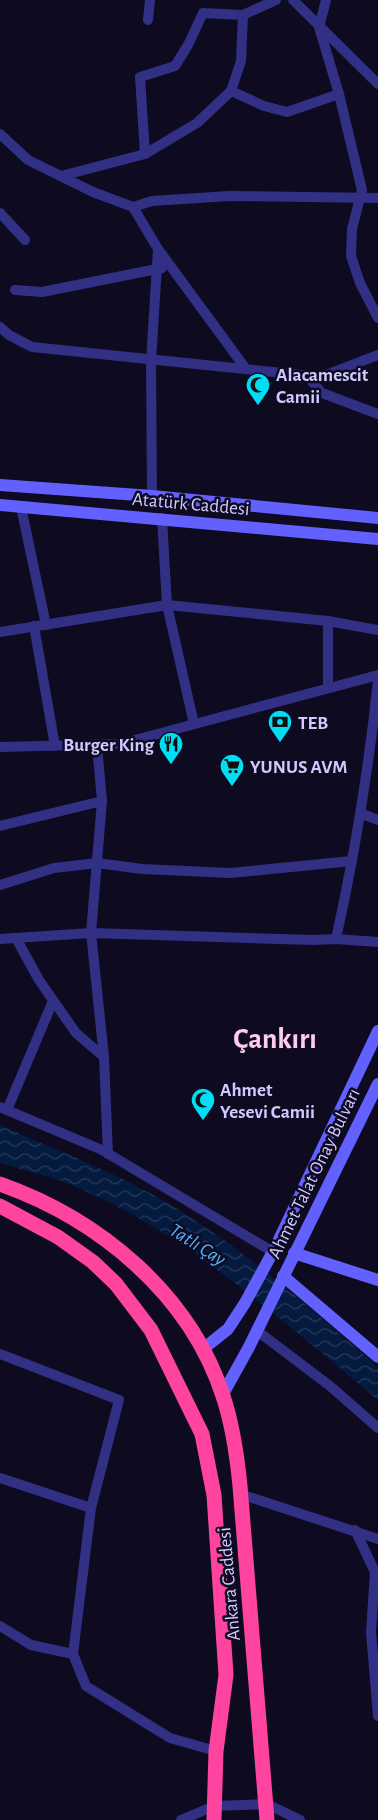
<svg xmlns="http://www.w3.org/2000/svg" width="378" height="1820" viewBox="0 0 378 1820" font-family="'Alegreya Sans',sans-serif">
<defs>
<pattern id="water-waves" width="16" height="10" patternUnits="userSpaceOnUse" patternTransform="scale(1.25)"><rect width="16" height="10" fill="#041a3f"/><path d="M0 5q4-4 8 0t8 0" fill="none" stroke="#273a5c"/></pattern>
</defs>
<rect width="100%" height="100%" fill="#0e0a20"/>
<path fill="url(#water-waves)" d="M0,1125C56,1150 116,1172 169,1204C245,1249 311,1309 378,1367V1400C288,1326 191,1237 83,1190C56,1178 28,1171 0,1163Z"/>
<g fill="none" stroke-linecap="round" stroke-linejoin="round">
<g stroke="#323084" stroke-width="10">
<polyline points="293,0 378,84"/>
<polyline points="326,0 319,27 339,94 362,190 352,229 351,256 360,283 378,318"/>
<polyline points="148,20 150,0"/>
<polyline points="231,91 264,106 287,112 339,94"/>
<polyline points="0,134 28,160 93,192 133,207 158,249 246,369"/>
<polyline points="145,154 140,77 175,66 188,45 203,13 243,15 276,0"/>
<polyline points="61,176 145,154 197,123 231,91 241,61 243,15"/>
<polyline points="133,207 152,201 229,196 378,198"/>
<polyline points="0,213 25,240"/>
<polyline points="15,290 42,292 162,268"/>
<polyline points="0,327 9,335 32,347 321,377 378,355"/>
<polyline points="306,375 322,393 378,414"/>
<polyline points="152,496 151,361 158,249"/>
<polyline points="21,507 46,625"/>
<polyline points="162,518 167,605 194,724"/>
<polyline points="328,621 328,688"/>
<polyline points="34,626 55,746"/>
<polyline points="0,632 167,605 328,621 378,630"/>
<polyline points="97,745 102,801 91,933 104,1057 108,1154"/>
<polyline points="0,747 120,744 378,675"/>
<polyline points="360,813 378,820"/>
<polyline points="0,826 102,801"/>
<polyline points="0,885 54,868 97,863 142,869 230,873 352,861"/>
<polyline points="16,938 39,980 76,1033 104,1057"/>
<polyline points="0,939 91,933 313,940 336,939 378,942"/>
<path d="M336,939C355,853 369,767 378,680"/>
<polyline points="0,1107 102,1150 273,1252"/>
<polyline points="7,1110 53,1001"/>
<polyline points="256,1330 330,1386 378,1428"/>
<polyline points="0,1354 119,1400 91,1508 73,1654 86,1686 170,1738 216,1751"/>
<polyline points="0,1478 91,1508"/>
<polyline points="240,1494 378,1539"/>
<polyline points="355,1530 375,1572 371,1632 378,1716"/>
<polyline points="0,1626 31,1645 73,1654"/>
<polyline points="181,1820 214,1806 267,1804 300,1820"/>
</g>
<g stroke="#6260ff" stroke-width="12">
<polyline points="0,485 152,496 378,518"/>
<polyline points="0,505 378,539"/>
<polyline points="294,1253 378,1280"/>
<polyline points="283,1276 378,1357"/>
<polyline points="203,1349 228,1329 245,1303 275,1248 378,1031"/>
<polyline points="223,1394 249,1347 378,1084"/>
</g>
<g stroke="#ff44a0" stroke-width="15">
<path d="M0,1184C99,1219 190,1294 223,1396C233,1426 237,1455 240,1486L267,1820"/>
<polyline points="0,1206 58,1237 93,1262 116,1284 151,1330 202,1434 214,1495 226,1675 216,1751 214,1820"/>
</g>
</g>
<defs>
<symbol id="mosque-pin" viewBox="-11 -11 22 30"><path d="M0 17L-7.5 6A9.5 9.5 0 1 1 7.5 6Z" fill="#00def4" stroke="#0e0a20"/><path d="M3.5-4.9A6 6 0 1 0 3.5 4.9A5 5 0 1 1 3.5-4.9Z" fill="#111"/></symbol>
<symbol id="bank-pin" viewBox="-11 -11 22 30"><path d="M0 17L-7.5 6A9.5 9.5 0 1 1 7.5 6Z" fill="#00def4" stroke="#0e0a20"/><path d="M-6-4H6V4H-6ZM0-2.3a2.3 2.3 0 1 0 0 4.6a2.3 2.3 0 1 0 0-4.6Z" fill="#111"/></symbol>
<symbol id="restaurant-pin" viewBox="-11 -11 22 30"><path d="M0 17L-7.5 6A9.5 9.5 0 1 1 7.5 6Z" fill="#00def4" stroke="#0e0a20"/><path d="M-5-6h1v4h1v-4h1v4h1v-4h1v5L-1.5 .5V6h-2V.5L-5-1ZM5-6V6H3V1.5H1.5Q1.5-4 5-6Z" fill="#111"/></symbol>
<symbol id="supermarket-pin" viewBox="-11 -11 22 30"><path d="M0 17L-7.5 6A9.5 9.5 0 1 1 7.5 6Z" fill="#00def4" stroke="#0e0a20"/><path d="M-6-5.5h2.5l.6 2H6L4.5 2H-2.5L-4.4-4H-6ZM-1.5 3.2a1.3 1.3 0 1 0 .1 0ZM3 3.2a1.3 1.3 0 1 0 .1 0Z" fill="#111"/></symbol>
</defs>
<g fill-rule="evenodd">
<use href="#mosque-pin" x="244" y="371" width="28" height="38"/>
<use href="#bank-pin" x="266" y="708" width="28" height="38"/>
<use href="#restaurant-pin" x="157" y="730" width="28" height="38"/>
<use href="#supermarket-pin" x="218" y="752" width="28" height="38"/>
<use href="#mosque-pin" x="189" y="1086" width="28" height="38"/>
</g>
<g text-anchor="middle" stroke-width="5" stroke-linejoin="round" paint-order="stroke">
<g font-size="19" font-weight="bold" fill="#cec9ff" stroke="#0e0a20" text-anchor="start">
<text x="276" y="381">Alacamescit<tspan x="276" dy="22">Camii</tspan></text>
<text x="298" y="729">TEB</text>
<text x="154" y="751" text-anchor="end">Burger King</text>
<text x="250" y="773">YUNUS AVM</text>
<text x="220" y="1096">Ahmet<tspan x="220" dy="22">Yesevi Camii</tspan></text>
</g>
<g font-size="19" fill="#cec9ff" stroke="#0e0a20">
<text transform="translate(191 503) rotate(5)" y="7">Atatürk Caddesi</text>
<text transform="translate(313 1173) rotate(-64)" y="7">Ahmet Talat Onay Bulvarı</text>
<text transform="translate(228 1584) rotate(-95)" y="7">Ankara Caddesi</text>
</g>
<g font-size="20" font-style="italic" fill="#57b3ff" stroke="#0e0a20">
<text transform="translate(198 1244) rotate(32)" y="7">Tatlı Çay</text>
</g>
<g font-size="29" font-weight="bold" fill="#ffcbed" stroke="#0e0a20">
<text x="275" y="1048">Çankırı</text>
</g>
</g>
</svg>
